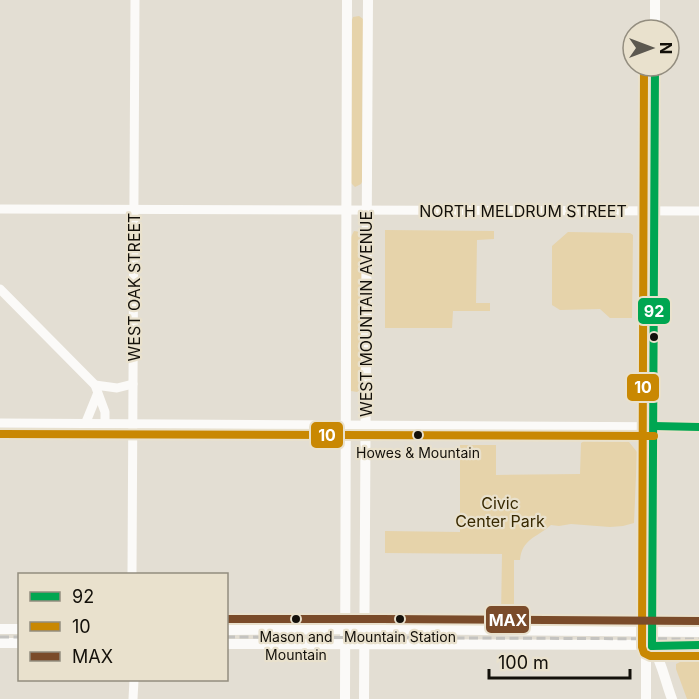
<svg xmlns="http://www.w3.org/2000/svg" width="699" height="699" viewBox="0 0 699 699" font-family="Inter,sans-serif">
<rect width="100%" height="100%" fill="#e3ded3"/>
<g fill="#e6d3aa">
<polygon points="359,16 363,19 362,182 361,184 355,187 351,183 352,20 353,17"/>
<polygon points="385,230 494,231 494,239 477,240 476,303 490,303 490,311 453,311 452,328 385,328"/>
<polygon points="354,231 361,232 362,236 361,387 360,390 357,392 351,391 351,237"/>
<polygon points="568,232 630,233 633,235 632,318 610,318 600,309 560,310 552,305 552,246"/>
<path d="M584,441L629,442L637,452L634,523L623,526L610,527L571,524L559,526L551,525C536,538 522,539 520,560H514V617H501L502,554L385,553V531L460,532V445H496V475L580,474L581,443Z"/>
<polygon points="680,662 699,662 699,699 687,699 676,669 676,664"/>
</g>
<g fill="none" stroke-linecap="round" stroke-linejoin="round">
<g stroke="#fbfaf8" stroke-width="9">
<polyline points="0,209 699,211"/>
<polyline points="0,289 95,385 105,412 105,423"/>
<polyline points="95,385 117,388 133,384"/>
<polyline points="86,422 97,395"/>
<polyline points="0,423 699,427"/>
<polyline points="132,574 135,0"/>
<polyline points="133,699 134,680"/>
</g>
<g stroke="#fbfaf8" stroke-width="10">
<polyline points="655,30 655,0"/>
<polyline points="0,629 20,629"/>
<polyline points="226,630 381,629 699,632"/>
<polyline points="0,643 20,643"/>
<polyline points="226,644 699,645"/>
<path d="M652,646C662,662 665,681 672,699"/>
<polyline points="345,699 347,0"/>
<polyline points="364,699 368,0"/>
<polyline points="646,699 646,659 652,646 655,66"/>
</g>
<g stroke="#c4c3c0" stroke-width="3" stroke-dasharray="9 4.5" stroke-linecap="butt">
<polyline points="0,637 20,637"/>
<polyline points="226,637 699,639"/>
</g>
<defs>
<g id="bus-1">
<polyline points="654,426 699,427"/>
<polyline points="652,646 655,66"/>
<polyline points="652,646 699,645"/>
</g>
<g id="bus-2">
<polyline points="644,66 642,647 644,653 650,656 699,656"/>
<polyline points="0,434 654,436"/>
</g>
<polyline id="bus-3" points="226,619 381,619 699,621"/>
</defs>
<use href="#bus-1" stroke="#e9e1cd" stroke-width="12"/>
<use href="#bus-2" stroke="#e9e1cd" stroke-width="12"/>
<use href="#bus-3" stroke="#e9e1cd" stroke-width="12"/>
<use href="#bus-1" stroke="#00a651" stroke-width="8"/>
<use href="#bus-2" stroke="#c98802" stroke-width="8"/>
<use href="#bus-3" stroke="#7a4b2a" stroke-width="8"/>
</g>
<g fill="#13100a" stroke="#e9e1cd" stroke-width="2">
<circle cx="654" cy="337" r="5"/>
<circle cx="418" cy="435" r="5"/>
<circle cx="296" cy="619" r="5"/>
<circle cx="400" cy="619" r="5"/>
</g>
<g text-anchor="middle" stroke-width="4.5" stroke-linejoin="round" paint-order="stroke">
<g font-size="14" fill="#13100a" stroke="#e9e1cd">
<text x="418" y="458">Howes &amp; Mountain</text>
<text x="296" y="642">Mason and<tspan x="296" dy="18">Mountain</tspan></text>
<text x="400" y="642">Mountain Station</text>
</g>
<g font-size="16" fill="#13100a" stroke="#e9e1cd">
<text x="523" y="217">NORTH MELDRUM STREET</text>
<text transform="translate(134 287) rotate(-90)" y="6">WEST OAK STREET</text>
<text transform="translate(366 314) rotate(-90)" y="6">WEST MOUNTAIN AVENUE</text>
</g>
<g font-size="16" fill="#372801" stroke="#e9e1cd">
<text x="500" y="509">Civic<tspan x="500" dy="18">Center Park</tspan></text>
</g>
</g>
<g stroke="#e9e1cd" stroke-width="2">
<rect x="637" y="297" width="34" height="28" rx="6" fill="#00a651"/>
<rect x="626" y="373" width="34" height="29" rx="6" fill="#c98802"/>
<rect x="310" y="421" width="34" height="28" rx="6" fill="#c98802"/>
<rect x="485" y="605" width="45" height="29" rx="6" fill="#7a4b2a"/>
</g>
<g font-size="16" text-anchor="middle" font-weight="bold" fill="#fff">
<text x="654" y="317">92</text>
<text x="643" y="393">10</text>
<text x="327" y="441">10</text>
<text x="508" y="626">MAX</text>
</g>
<rect x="18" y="573" width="210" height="108" fill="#e9e1cd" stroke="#938d7f" stroke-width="1.5"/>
<rect x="30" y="592" width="30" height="9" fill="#00a651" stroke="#938d7f" stroke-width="1.5"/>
<text x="72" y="603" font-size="18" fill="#13100a">92</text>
<rect x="30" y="622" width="30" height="9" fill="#c98802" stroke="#938d7f" stroke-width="1.5"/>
<text x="72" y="633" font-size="18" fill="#13100a">10</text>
<rect x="30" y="652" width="30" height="9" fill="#7a4b2a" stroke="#938d7f" stroke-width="1.5"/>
<text x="72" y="663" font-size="18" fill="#13100a">MAX</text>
<g transform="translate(651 48) rotate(90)"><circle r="28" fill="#e9e1cd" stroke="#938d7f" stroke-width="1.5"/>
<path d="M0-4.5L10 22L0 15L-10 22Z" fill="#5c5850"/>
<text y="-9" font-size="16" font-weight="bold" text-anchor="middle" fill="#13100a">N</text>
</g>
<path d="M489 669v9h141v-9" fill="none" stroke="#13100a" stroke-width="3"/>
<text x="498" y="669" font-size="18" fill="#13100a" stroke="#e9e1cd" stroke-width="4.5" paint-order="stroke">100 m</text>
</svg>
